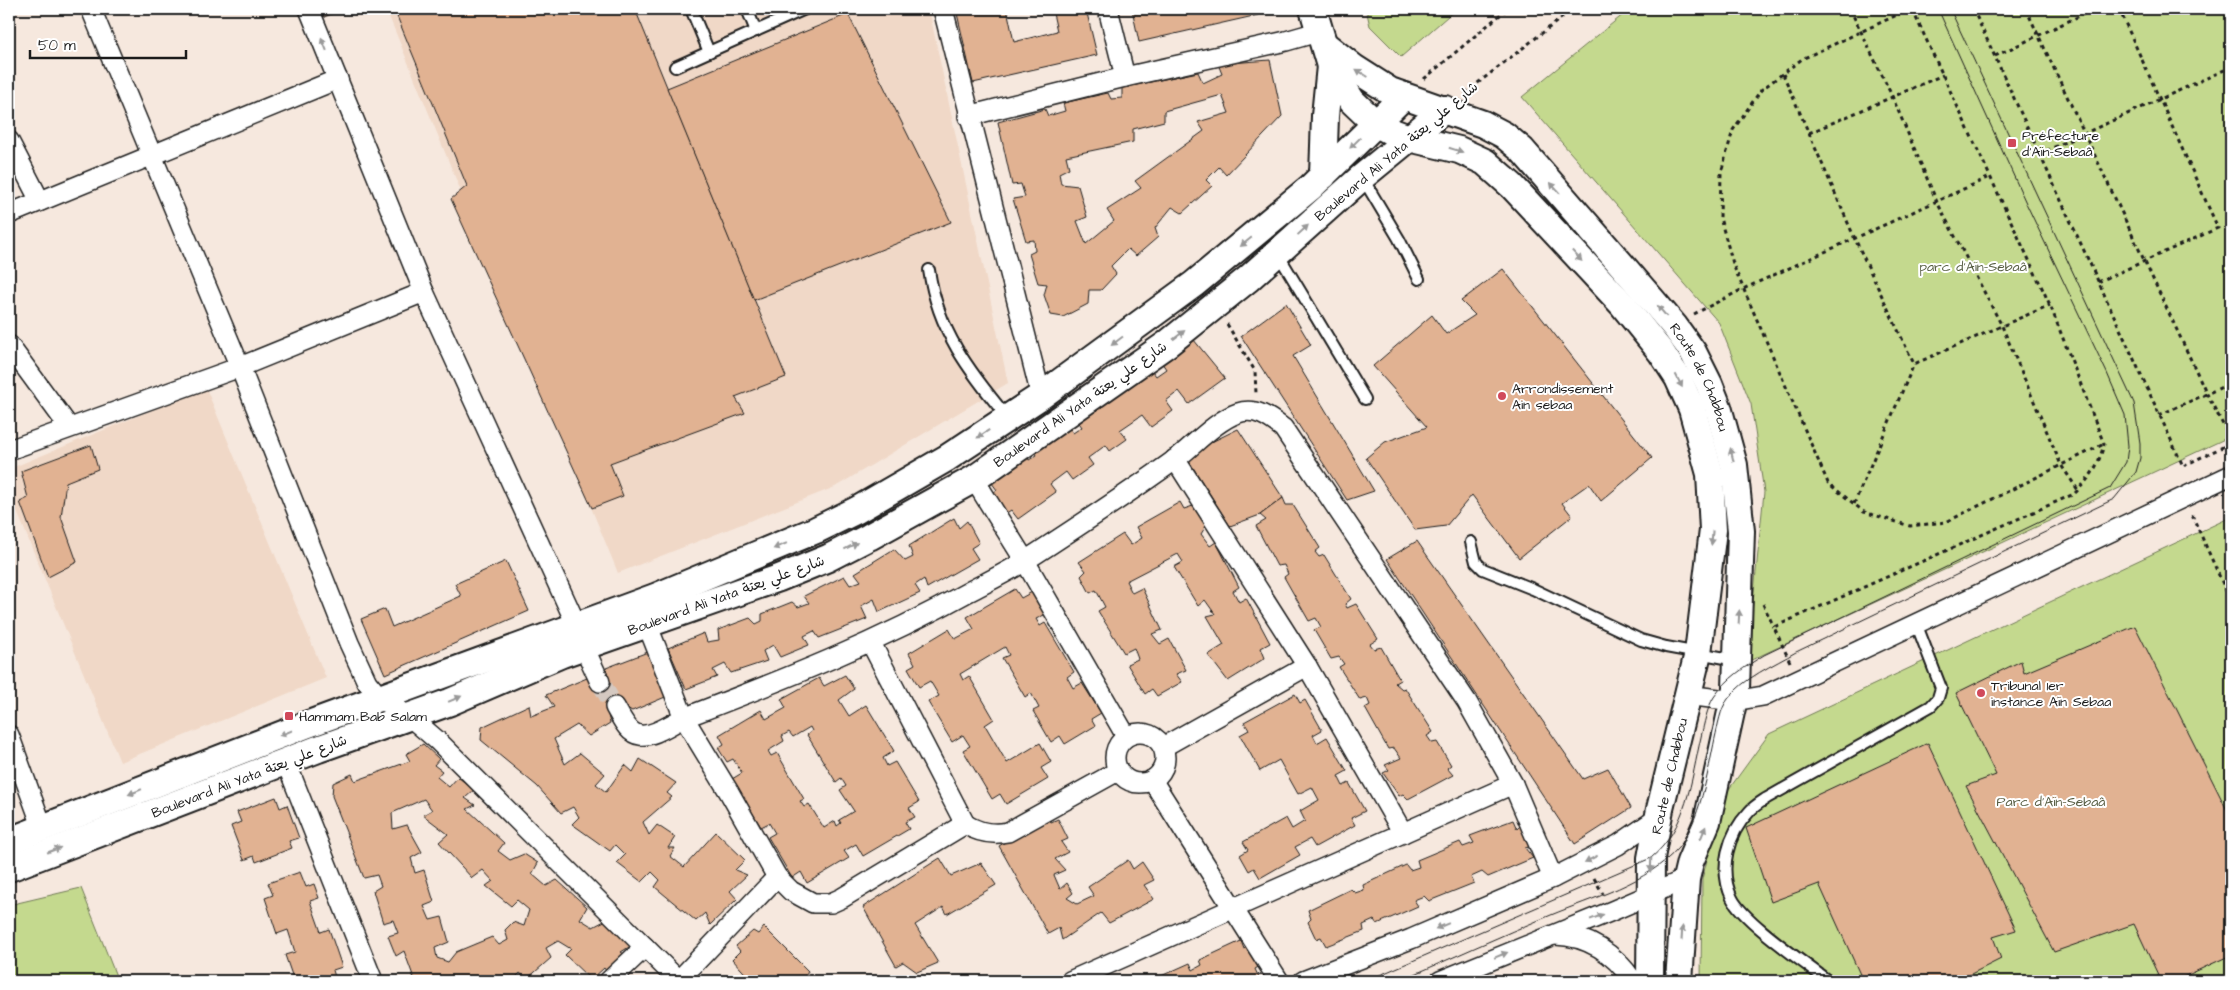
<svg xmlns="http://www.w3.org/2000/svg" width="2240" height="990" viewBox="0 0 2240 990" font-family="'Architects Daughter','Playpen Sans Arabic',sans-serif">
<rect width="100%" height="100%" fill="#f6e8de"/>
<filter id="ink" filterUnits="userSpaceOnUse"><feTurbulence type="fractalNoise" baseFrequency=".02" numOctaves="2"/><feDisplacementMap in="SourceGraphic" scale="10" xChannelSelector="R" yChannelSelector="G"/><feConvolveMatrix kernelMatrix="1 2 1 2 8 2 1 2 1" color-interpolation-filters="sRGB"/></filter>
<g filter="url(#ink)">
<g fill="#f0d8c7">
<polygon points="386,9 929,9 1008,383 835,487 618,573"/>
<polygon points="206,388 326,678 120,762 9,492 9,469"/>
</g>
<g fill="#c4d98e" stroke="#707a55">
<polygon points="1366,9 1456,9 1401,57 1370,26"/>
<polygon points="1630,9 2231,9 2231,436 1747,662 1764,492 1751,404 1719,323 1522,97"/>
<polygon points="2231,517 2231,981 1701,981 1702,879 1724,796 1769,734"/>
<polygon points="81,888 118,981 9,981 9,905"/>
</g>
<g fill="#e1b292" stroke="#1c1c1c" fill-rule="evenodd">
<polygon points="321,9 344,9 324,17"/>
<polygon points="394,9 635,9 786,377 735,397 745,413 610,463 623,496 592,508 451,199 467,186"/>
<polygon points="956,9 1007,9 1014,42 1057,31 1052,9 1086,9 1097,55 973,83"/>
<polygon points="1132,9 1257,9 1258,15 1139,42"/>
<polygon points="848,14 951,222 754,300 667,88"/>
<path d="M1270,60L1282,116L1226,175L1219,167L1206,180L1212,186L1182,213L1172,207L1155,228L1158,237L1136,256L1128,249L1111,266L1116,274L1101,290H1089L1088,304L1063,317L1051,315L1044,295L1047,284L1038,283L1029,254L1035,251L1034,240L1026,241L1013,199L1025,197L1021,184L1012,185L998,122L1045,109L1048,116L1065,111L1063,103L1108,93L1111,99L1122,98V88L1198,72L1203,83L1222,74L1218,64ZM1222,95L1229,113L1198,122L1204,131L1135,181L1141,188L1107,210L1114,221L1086,244L1077,221L1087,217L1078,186L1061,184L1059,173L1069,168L1066,156L1133,142V129L1164,121V111Z"/>
<polygon points="1503,269 1652,458 1601,501 1589,484 1562,503 1572,516 1519,558 1472,495 1446,526 1415,530 1366,458 1385,442 1427,427 1373,366 1432,315 1446,334 1475,315 1461,301"/>
<polygon points="1286,303 1311,345 1293,356 1374,491 1347,500 1241,336"/>
<polygon points="1189,334 1225,378 1189,404 1179,391 1166,401 1173,411 1151,427 1142,415 1120,430 1127,439 1110,451 1106,445 1088,458 1093,465 1072,480 1066,472 1050,484 1056,492 1018,519 1011,510 1005,514 990,495 997,490 989,479 1025,453 1029,460 1037,455 1032,447 1066,423 1073,433 1082,427 1075,417 1109,393 1113,399 1115,397 1110,390 1146,363 1156,376 1166,369 1158,357"/>
<polygon points="1238,429 1283,498 1260,515 1230,526 1185,455"/>
<polygon points="91,445 98,469 66,482 61,517 77,562 48,577 20,502 28,498 21,471"/>
<polygon points="1283,498 1286,505 1293,505 1320,548 1315,552 1319,557 1324,555 1351,599 1345,604 1347,608 1356,604 1378,639 1370,644 1374,649 1381,647 1400,680 1395,683 1402,689 1405,688 1433,732 1427,736 1432,743 1437,742 1451,765 1447,768 1453,775 1408,799 1403,794 1399,796 1383,773 1389,770 1385,765 1401,758 1394,748 1388,749 1365,708 1370,705 1367,698 1360,700 1339,667 1344,664 1339,657 1331,659 1314,630 1321,627 1316,618 1309,621 1284,577 1288,574 1284,565 1277,566 1256,526 1266,520 1260,515"/>
<polygon points="1180,502 1184,509 1193,506 1206,526 1201,534 1210,546 1216,542 1239,587 1233,591 1239,602 1246,598 1270,643 1261,648 1265,658 1228,681 1208,655 1224,645 1207,616 1215,614 1205,600 1198,606 1174,567 1183,562 1178,554 1126,581 1132,593 1142,588 1162,630 1152,634 1160,644 1169,639 1186,670 1176,674 1182,682 1157,696 1152,689 1145,694 1127,664 1138,659 1134,648 1124,653 1098,611 1105,607 1096,590 1090,593 1081,576 1086,571 1079,562 1123,534 1131,545 1142,538 1136,527"/>
<polygon points="954,518 959,528 967,521 979,543 971,548 978,559 927,588 924,579 915,585 920,593 879,612 874,599 861,606 867,619 819,638 814,631 804,636 809,645 780,657 773,645 763,651 767,661 731,673 725,664 713,670 717,677 686,689 668,648 704,633 707,642 719,640 718,630 750,618 756,624 762,621 762,614 792,602 798,607 809,603 804,596 844,576 850,585 861,581 855,573 894,549 905,561 913,557 909,546"/>
<polygon points="1417,541 1583,779 1608,768 1631,808 1575,844 1387,559"/>
<polygon points="506,561 529,611 385,674 361,619 385,609 392,627 461,596 455,584"/>
<polygon points="1015,589 1021,598 1032,592 1046,614 1036,619 1040,626 1045,623 1074,672 1067,677 1073,688 1082,683 1101,713 1091,719 1095,726 1065,744 1060,736 1051,742 1033,711 1039,708 1031,693 1025,697 1002,658 1009,655 1005,647 960,674 963,680 969,676 994,719 985,725 1007,763 1040,743 1051,762 1041,768 1048,779 1006,804 1000,794 992,799 963,750 970,746 963,735 952,742 928,702 939,696 930,681 919,687 908,668 915,664 909,653 949,629 955,639 974,629 967,617"/>
<polygon points="2135,626 2231,818 2231,955 2175,981 2161,981 2134,924 2054,952 1966,786 1996,775 1956,693 2021,661 2024,673"/>
<polygon points="653,650 670,695 632,711 620,704 607,711 610,723 589,736 577,725 554,739 565,764 580,753 605,774 596,784 606,792 625,765 633,772 640,759 676,783 667,793 672,797 643,822 649,835 657,825 675,837 668,848 675,848 670,856 684,867 716,832 745,860 735,870 747,875 730,891 737,899 710,925 705,913 696,921 655,887 660,880 652,872 642,882 617,863 625,855 615,845 610,851 572,824 579,817 573,807 561,813 537,786 481,740 482,727 529,705 531,716 554,707 546,695 587,678 591,685 609,679 606,668"/>
<path d="M845,675L854,689L839,700L849,716L866,705L894,751L883,758L887,766L895,762L919,802L909,808L915,817L905,822L909,829L863,856L856,844L844,851L849,858L807,883L801,872L792,878L768,837L775,833L769,823L761,827L732,779L742,773L733,759L727,762L718,748L724,744L719,735L761,710L766,719L786,708L781,699L819,678L824,686ZM810,727L812,731L807,735L836,782L841,778L846,786L840,790L854,811L839,820L841,823L837,826L835,821L824,828L809,804L804,807L800,801L804,799L777,753L771,756L768,751L784,741L782,736L789,732L793,737Z"/>
<polygon points="1295,694 1300,703 1305,700 1322,730 1313,735 1317,743 1327,737 1347,771 1338,776 1343,786 1349,783 1365,811 1351,818 1355,825 1315,847 1310,839 1295,847 1300,855 1260,878 1254,868 1249,871 1240,855 1248,850 1243,842 1286,818 1292,829 1305,821 1300,811 1319,800 1312,787 1298,794 1279,760 1260,771 1240,735 1249,730 1244,722"/>
<polygon points="1928,743 2016,930 1993,937 2001,959 1957,981 1863,981 1819,884 1771,902 1746,828"/>
<path d="M423,744L439,759L434,765L442,771L437,777L449,787L458,777L474,790L465,798L475,805L467,809L504,843L498,851L510,860L524,854L538,863L532,874L546,886L557,880L587,907L580,919L593,927L610,918L630,930L623,939L634,944L621,952L630,958L610,976L604,968L591,980L565,955L571,949L558,941L546,948L551,958L527,979L520,973L512,981H415L404,951L396,956L388,936L398,933L393,920L383,923L373,891L381,886L377,875L364,878L332,796L333,783L352,774L355,781L410,761L406,754ZM424,799L432,810L423,815L448,834L439,842L472,878L483,870L493,881L486,886L511,906L517,900L529,910L524,926L513,922L505,930L508,940L499,945L492,937L456,952L448,962L437,958L435,948L449,942L442,917L430,920L424,906L434,902L424,870L415,873L411,858L422,852L407,825L393,829L392,813Z"/>
<polygon points="276,797 280,808 287,805 299,838 289,841 292,848 256,862 254,856 244,860 231,826 241,822 237,812"/>
<polygon points="1047,816 1051,822 1058,819 1068,839 1061,842 1068,852 1055,859 1065,870 1054,875 1060,889 1067,883 1073,893 1067,898 1077,904 1094,896 1088,887 1128,860 1133,869 1142,862 1154,880 1144,885 1154,899 1109,923 1101,913 1062,940 1059,928 1048,934 999,846"/>
<polygon points="1513,820 1517,829 1521,825 1533,846 1525,848 1533,858 1488,877 1482,872 1471,877 1474,883 1429,901 1424,896 1414,900 1418,906 1377,924 1374,920 1363,925 1364,931 1326,946 1321,937 1316,939 1308,922 1311,919 1308,910 1351,889 1355,893 1364,890 1363,885 1406,865 1410,870 1419,867 1417,860 1460,842 1463,847 1474,843 1470,836"/>
<polygon points="940,858 951,876 981,863 996,885 947,914 943,907 915,925 938,963 917,972 903,962 896,966 863,907"/>
<polygon points="300,872 306,887 314,884 319,898 310,901 321,932 329,929 342,967 333,970 336,981 294,981 285,955 295,952 288,930 277,934 265,898 273,895 268,883"/>
<polygon points="764,927 808,971 805,978 808,981 752,981 732,959 740,951 736,946 753,931 758,934"/>
<polygon points="1241,941 1244,949 1249,945 1260,966 1255,969 1259,978 1253,981 1150,981 1190,963 1193,970 1202,965 1200,960"/>
</g>
<g fill="none" stroke-linecap="round" stroke-linejoin="round">
<polyline stroke="#d5c9c1" stroke-width="19" stroke-dasharray="19 9" stroke-linecap="butt" points="600,682 615,707"/>
<defs>
<g id="lane">
<polyline points="691,9 709,52"/>
<polyline points="747,9 756,31"/>
<polyline points="675,67 805,9"/>
<polyline points="1362,177 1399,239 1419,279"/>
<polyline points="1278,254 1365,399"/>
<path d="M929,270C938,331 969,371 1007,417"/>
<polyline points="1471,542 1476,562 1483,569 1533,589 1641,640 1666,647 1736,660"/>
<path d="M1828,981C1805,963 1743,921 1732,898C1718,869 1728,834 1749,812C1754,806 1761,802 1767,798L1931,706L1938,698L1941,688L1916,623"/>
</g>
<g id="street">
<polyline points="91,9 240,367 349,643 367,682 381,699 410,717 438,741 679,981"/>
<polyline points="309,9 424,292 577,626"/>
<polyline points="943,9 1041,396"/>
<polyline points="1108,9 1125,77"/>
<polyline points="968,116 1125,77 1286,41 1321,31"/>
<polyline points="9,141 40,201"/>
<polyline points="9,214 338,79"/>
<polyline points="9,345 69,427"/>
<polyline points="9,450 240,367 424,292"/>
<polyline points="1175,459 1307,666 1403,833"/>
<polyline points="974,479 1025,561 1126,736"/>
<path d="M647,624L684,718L729,792L777,877L791,891L813,903H831L842,898L965,824C979,833 992,835 1008,832L1118,771"/>
<polyline points="871,643 965,824"/>
<polyline points="584,647 600,682"/>
<polyline points="1687,695 1734,701 1763,696 2231,475"/>
<path d="M615,707C621,717 628,734 640,735C655,737 673,722 686,717C785,679 877,643 970,591C989,581 1010,571 1028,559C1077,527 1128,494 1176,459C1194,445 1217,420 1238,413C1256,407 1270,418 1283,428L1467,702L1513,784L1553,878"/>
<circle cx="1140" cy="758" r="25"/>
<polyline points="9,735 42,826"/>
<polyline points="1163,747 1307,666"/>
<polyline points="286,762 373,981"/>
<polyline points="1152,780 1279,981"/>
<path d="M1555,935C1589,936 1615,954 1633,981"/>
<polyline points="609,981 645,947"/>
<polyline points="678,981 777,877"/>
<polyline points="1070,981 1513,784"/>
<polyline points="1303,981 1411,939 1553,878 1618,845 1659,817"/>
<polyline points="1440,981 1612,911 1686,879"/>
</g>
<g id="secondary">
<polyline points="1313,9 1330,66 1352,101 1375,123 1390,131 1409,138 1459,150 1485,162 1512,186 1623,305 1661,352 1678,378 1692,409 1710,474 1713,530 1698,653 1660,809 1651,858 1650,981"/>
<path id="s1" d="M1325,45L1354,68L1390,91L1483,124L1504,135L1522,150L1653,301L1675,327L1693,352L1709,384L1718,407L1734,465L1741,531L1736,689L1707,822L1690,862L1686,879L1679,981"/>
<polyline points="1323,176 1325,116 1330,66"/>
<polyline points="9,841 306,725 655,597 816,530 857,510 947,458 1041,396 1194,284 1311,187 1403,97"/>
<polyline points="9,868 318,749 450,702 562,654 779,578 828,558 869,537 974,479 1167,344 1248,279 1362,177 1445,109"/>
</g>
</defs>
<use href="#lane" stroke="#1c1c1c" stroke-width="14"/>
<use href="#street" stroke="#1c1c1c" stroke-width="22"/>
<use href="#secondary" stroke="#1c1c1c" stroke-width="30"/>
<g stroke="#1c1c1c" stroke-width="3" stroke-dasharray="4 4" stroke-linecap="butt">
<polyline points="1850,9 1892,96 1937,202 2002,326 2061,465 2078,490"/>
<polyline points="1910,9 1802,59 1761,90 1733,130 1721,173 1720,218 1734,267 1828,483 1864,512 1910,526 1946,522 2104,444"/>
<polyline points="1973,9 2183,466 2231,443"/>
<polyline points="2026,9 2207,394 2231,440"/>
<polyline points="1995,56 2094,9"/>
<polyline points="1783,74 1855,239 1914,364 2050,305"/>
<polyline points="1424,79 1507,9"/>
<polyline points="1465,93 1573,9"/>
<polyline points="1809,133 1943,75"/>
<polyline points="2039,154 2231,67"/>
<polyline points="2098,282 2218,228 2119,9"/>
<polyline points="1694,314 1743,289 1990,177"/>
<polyline points="1227,324 1255,371 1256,394"/>
<polyline points="2159,415 2231,383"/>
<polyline points="1854,504 1914,364"/>
<polyline points="2192,515 2231,602"/>
<polyline points="1763,604 1774,627"/>
<path d="M1790,662L1774,627L2074,494C2091,477 2098,467 2104,444L2050,305L1912,9"/>
<polyline points="1594,878 1603,894"/>
</g>
<use href="#lane" stroke="#fff" stroke-width="10"/>
<use href="#street" stroke="#fff" stroke-width="19"/>
<use href="#secondary" stroke="#fff" stroke-width="26"/>
<g stroke="#1c1c1c" stroke-width="1">
<path d="M1366,981L1651,858C1687,828 1691,780 1701,737C1704,724 1707,708 1714,697C1727,678 1745,667 1764,655L2110,488L2126,462L2128,446L2125,415L2107,373L2026,203L1938,9"/>
<path d="M1399,981C1450,959 1500,936 1551,915C1592,898 1648,883 1678,848C1700,822 1708,771 1715,738C1718,726 1720,709 1728,699C1743,678 1774,665 1796,652L2114,499L2136,472L2140,458V443L2134,403L1950,9"/>
</g>
</g>
<defs><path id="oneway-solid" d="M-6-.8H1V-3.2L6.5 0L1 3.2V.8H-6Z" transform="scale(1.25)"/></defs>
<g fill="#999">
<use href="#oneway-solid" transform="translate(324 44) rotate(-112)"/>
<use href="#oneway-solid" transform="translate(1362 73) rotate(-148)"/>
<use href="#oneway-solid" transform="translate(1355 143) rotate(135)"/>
<use href="#oneway-solid" transform="translate(1456 150) rotate(17)"/>
<use href="#oneway-solid" transform="translate(1555 188) rotate(-131)"/>
<use href="#oneway-solid" transform="translate(1303 230) rotate(-43)"/>
<use href="#oneway-solid" transform="translate(1246 242) rotate(141)"/>
<use href="#oneway-solid" transform="translate(1577 256) rotate(47)"/>
<use href="#oneway-solid" transform="translate(1662 311) rotate(-130)"/>
<use href="#oneway-solid" transform="translate(1179 335) rotate(-37)"/>
<use href="#oneway-solid" transform="translate(1117 341) rotate(143)"/>
<use href="#oneway-solid" transform="translate(1679 381) rotate(63)"/>
<use href="#oneway-solid" transform="translate(983 434) rotate(146)"/>
<use href="#oneway-solid" transform="translate(1732 455) rotate(-103)"/>
<use href="#oneway-solid" transform="translate(1712 538) rotate(95)"/>
<use href="#oneway-solid" transform="translate(780 546) rotate(157)"/>
<use href="#oneway-solid" transform="translate(851 546) rotate(-27)"/>
<use href="#oneway-solid" transform="translate(1739 617) rotate(-87)"/>
<use href="#oneway-solid" transform="translate(455 699) rotate(-23)"/>
<use href="#oneway-solid" transform="translate(286 733) rotate(158)"/>
<use href="#oneway-solid" transform="translate(135 792) rotate(158)"/>
<use href="#oneway-solid" transform="translate(1703 833) rotate(-68)"/>
<use href="#oneway-solid" transform="translate(54 850) rotate(-21)"/>
<use href="#oneway-solid" transform="translate(1591 859) rotate(153)"/>
<use href="#oneway-solid" transform="translate(1651 865) rotate(92)"/>
<use href="#oneway-solid" transform="translate(1597 917) rotate(-21)"/>
<use href="#oneway-solid" transform="translate(1442 926) rotate(157)"/>
<use href="#oneway-solid" transform="translate(1682 933) rotate(-86)"/>
<use href="#oneway-solid" transform="translate(1501 955) rotate(-22)"/>
</g>
</g>
<g fill="#d1495b" stroke="#fff" stroke-width="2">
<rect x="2007" y="138" width="10" height="10" rx="2.5"/>
<circle cx="1502" cy="396" r="5"/>
<circle cx="1981" cy="693" r="5"/>
<rect x="284" y="711" width="10" height="10" rx="2.5"/>
</g>
<g text-anchor="middle" stroke-width="4" stroke-linejoin="round" paint-order="stroke">
<g font-size="14" fill="#1c1c1c" stroke="#fff" text-anchor="start">
<text x="2022" y="140">Préfecture<tspan x="2022" dy="16">d'Aïn-Sebaâ</tspan></text>
<text x="1512" y="393">Arrondissement<tspan x="1512" dy="16">Ain sebaa</tspan></text>
<text x="1991" y="690">Tribunal 1er<tspan x="1991" dy="16">instance Aïn Sebaa</tspan></text>
<text x="299" y="721">Hammam Bab Salam</text>
</g>
<g font-size="14" fill="#1c1c1c" stroke="#fff">
<text transform="translate(1396 151) rotate(-40)" y="5">Boulevard Ali Yata شارع علي يعتة</text>
<text dy="5" stroke="none"><textPath href="#s1" startOffset="516">Route de Chabbou</textPath></text>
<text transform="translate(1080 404) rotate(-35)" y="5">Boulevard Ali Yata شارع علي يعتة</text>
<text transform="translate(726 595) rotate(-20)" y="5">Boulevard Ali Yata شارع علي يعتة</text>
<text transform="translate(249 776) rotate(-21)" y="5">Boulevard Ali Yata شارع علي يعتة</text>
<text transform="translate(1669 776) rotate(-77)" y="5">Route de Chabbou</text>
</g>
<g font-size="14" fill="#575e44" stroke="#fff">
<text x="1973" y="271">parc d'Aïn-Sebaâ</text>
<text x="2051" y="806">Parc d'Aïn-Sebaâ</text>
</g>
</g>
<rect width="2240" height="990" fill="none" stroke="#fff" stroke-width="30"/>
<rect x="15" y="15" width="2210" height="960" fill="none" stroke="#1c1c1c" stroke-width="2" filter="url(#ink)"/>
<path d="M30 50v8h156v-8" fill="none" stroke="#1c1c1c" stroke-width="2.5"/>
<text x="38" y="50" font-size="15" fill="#1c1c1c" stroke="#ffffff" stroke-width="4" paint-order="stroke">50 m</text>
</svg>
